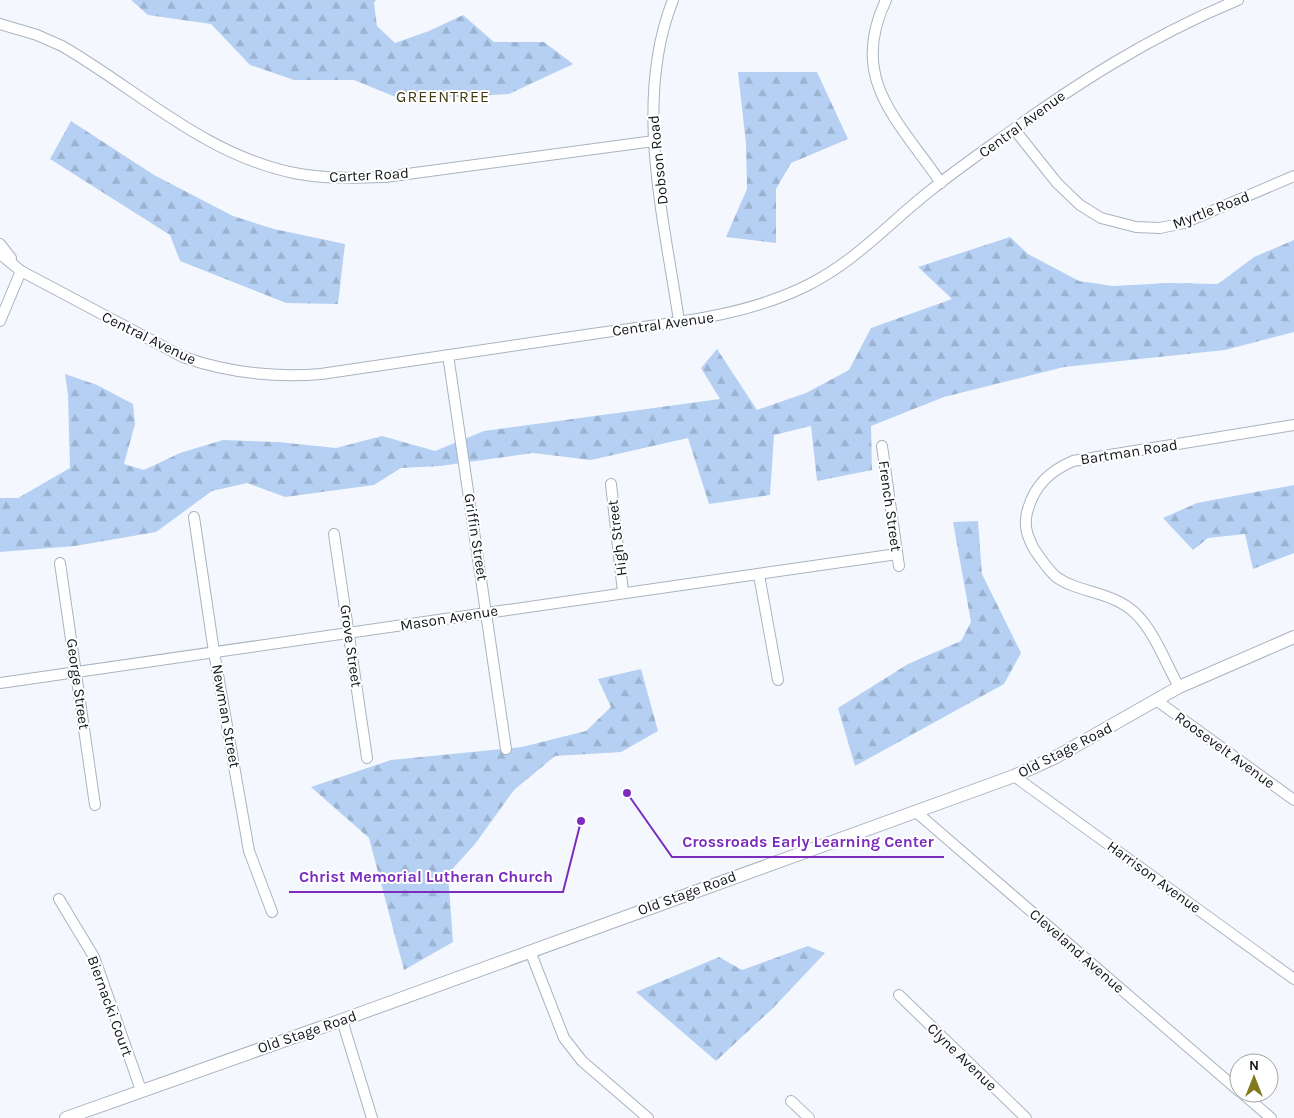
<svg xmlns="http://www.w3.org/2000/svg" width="1294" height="1118" viewBox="0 0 1294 1118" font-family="Karla,sans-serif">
<defs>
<pattern id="forest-firs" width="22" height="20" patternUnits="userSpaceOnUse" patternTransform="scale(1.25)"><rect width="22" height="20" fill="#b5d0f3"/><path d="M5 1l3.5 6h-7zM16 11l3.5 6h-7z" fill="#9bb2d0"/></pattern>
</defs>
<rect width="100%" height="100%" fill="#f4f8fe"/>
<g fill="url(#forest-firs)">
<polygon points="131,0 376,0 374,3 377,26 395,43 429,31 463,15 494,42 544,42 573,64 509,94 403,100 354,80 294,80 250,65 211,24 148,15"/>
<polygon points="738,72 817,72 848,139 791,163 776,189 776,243 726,237 747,189 746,144"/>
<polygon points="71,121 154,175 233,216 274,229 345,244 338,304 286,303 180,261 170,235 50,159"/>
<polygon points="1010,237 1028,254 1079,281 1113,286 1170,283 1218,284 1254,257 1294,240 1294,332 1225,350 1064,367 944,397 871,426 872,470 817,481 811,426 774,435 770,495 709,504 688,438 591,460 533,453 440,466 401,468 374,485 285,497 247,483 212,491 156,532 75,546 0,552 0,498 18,498 70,468 68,395 65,374 97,385 133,404 135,424 124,464 144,470 180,453 223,440 278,442 336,448 382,436 435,451 484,431 720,399 701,368 717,349 757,410 806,393 849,370 871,328 952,299 918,267"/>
<polygon points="1294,485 1294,553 1253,569 1245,534 1208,538 1193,550 1163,518 1197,503"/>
<polygon points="978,521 982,574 1021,653 1004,684 855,766 838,708 908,664 961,641 971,622 953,522"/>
<polygon points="641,669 658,731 621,752 555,756 514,790 475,844 448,874 453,942 404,970 369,838 311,787 391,760 522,747 586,731 611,707 598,679"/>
<polygon points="808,946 825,953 773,1008 716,1061 636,992 719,957 742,970"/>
</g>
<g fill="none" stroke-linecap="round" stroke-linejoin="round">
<defs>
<g id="minor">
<path d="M673,0C633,101 664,218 679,321"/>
<path d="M886,0C848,79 898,120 941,183"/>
<path d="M0,24L37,35L62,46C138,90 205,155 294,173C324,179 354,178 385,177L654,141"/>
<polyline points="1014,129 1057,183 1080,205 1101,218 1136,227 1160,228 1184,223 1294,176"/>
<polyline points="0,244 11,258"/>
<path d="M0,254L21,271L183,357C229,373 272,378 321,374C413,361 506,347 599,333C669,323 741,318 806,286C855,262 889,223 931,190C951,174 972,159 993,144C1071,87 1148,37 1238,0"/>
<polyline points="0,321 21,271"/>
<polyline points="448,355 506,749"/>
<polyline points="882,446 899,566"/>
<polyline points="611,484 623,592"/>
<polyline points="194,517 214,652 249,851 272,912"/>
<polyline points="334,534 367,758"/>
<polyline points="60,563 95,805"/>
<polyline points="759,575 778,680"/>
<polyline points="0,683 897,554"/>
<path d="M1179,687C1166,664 1154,630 1134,612C1111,591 1077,593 1055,576C1047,568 1040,558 1034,549C1027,536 1023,524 1028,509C1035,485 1050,471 1073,461L1294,425"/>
<polyline points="1156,700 1294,800"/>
<polyline points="1014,776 1294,979"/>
<polyline points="915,811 1239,1091"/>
<polyline points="59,899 94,957 141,1090"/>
<polyline points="530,951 564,1038 582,1061 648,1118"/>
<polyline points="899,995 1026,1118"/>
<polyline points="342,1020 372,1118"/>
<polyline points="1242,1093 1271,1118"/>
<polyline points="791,1101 809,1118"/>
</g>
<polyline id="tertiary" points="66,1118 342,1020 1014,776 1056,757 1179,687 1294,637"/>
</defs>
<use href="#minor" stroke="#a9b3c0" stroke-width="12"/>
<use href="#tertiary" stroke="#a9b3c0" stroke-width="14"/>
<use href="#minor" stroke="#fff" stroke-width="10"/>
<use href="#tertiary" stroke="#fff" stroke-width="12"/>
</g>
<g text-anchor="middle" stroke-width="4" stroke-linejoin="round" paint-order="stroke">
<g font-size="15" fill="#12161b" stroke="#fff">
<text transform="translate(1022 124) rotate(-36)" y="5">Central Avenue</text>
<text transform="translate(658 160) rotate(-96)" y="5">Dobson Road</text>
<text transform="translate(369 175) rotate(-3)" y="5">Carter Road</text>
<text transform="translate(1211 210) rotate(-21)" y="5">Myrtle Road</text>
<text transform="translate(663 324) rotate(-8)" y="5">Central Avenue</text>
<text transform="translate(149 338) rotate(26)" y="5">Central Avenue</text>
<text transform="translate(1129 452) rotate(-9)" y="5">Bartman Road</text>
<text transform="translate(890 506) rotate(82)" y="5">French Street</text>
<text transform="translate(476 537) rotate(81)" y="5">Griffin Street</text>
<text transform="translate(617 538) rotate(-97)" y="5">High Street</text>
<text transform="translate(449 618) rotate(-9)" y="5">Mason Avenue</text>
<text transform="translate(351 646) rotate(82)" y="5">Grove Street</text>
<text transform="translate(78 684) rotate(82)" y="5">George Street</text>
<text transform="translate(226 716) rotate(80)" y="5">Newman Street</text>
<text transform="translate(1065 750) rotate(-27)" y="5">Old Stage Road</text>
<text transform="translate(1225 750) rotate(36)" y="5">Roosevelt Avenue</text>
<text transform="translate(1154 877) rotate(36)" y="5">Harrison Avenue</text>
<text transform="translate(687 893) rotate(-20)" y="5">Old Stage Road</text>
<text transform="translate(1077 951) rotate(41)" y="5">Cleveland Avenue</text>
<text transform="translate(110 1006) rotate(70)" y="5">Biernacki Court</text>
<text transform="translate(307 1032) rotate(-19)" y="5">Old Stage Road</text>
<text transform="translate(962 1057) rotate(44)" y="5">Clyne Avenue</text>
</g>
<g font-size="16" letter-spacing="1" fill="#3e3b11" stroke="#fff">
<text x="443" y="102">GREENTREE</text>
</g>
</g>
<path fill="none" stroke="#7b2cbf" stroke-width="2" d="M627 793L672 857H944M581 821L563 892H289"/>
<g fill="#7b2cbf" stroke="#fff" stroke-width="2">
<circle cx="627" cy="793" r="5"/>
<circle cx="581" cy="821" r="5"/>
</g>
<g font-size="16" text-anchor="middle" font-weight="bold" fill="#7b2cbf" stroke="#fff" stroke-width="4" stroke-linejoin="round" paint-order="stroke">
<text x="808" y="847">Crossroads Early Learning Center</text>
<text x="426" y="882">Christ Memorial Lutheran Church</text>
</g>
<g transform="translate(1254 1078)"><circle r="24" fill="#ffffff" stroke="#a0a2a4"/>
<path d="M0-4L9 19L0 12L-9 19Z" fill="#80791e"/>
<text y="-8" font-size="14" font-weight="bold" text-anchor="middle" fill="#12161b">N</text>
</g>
</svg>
